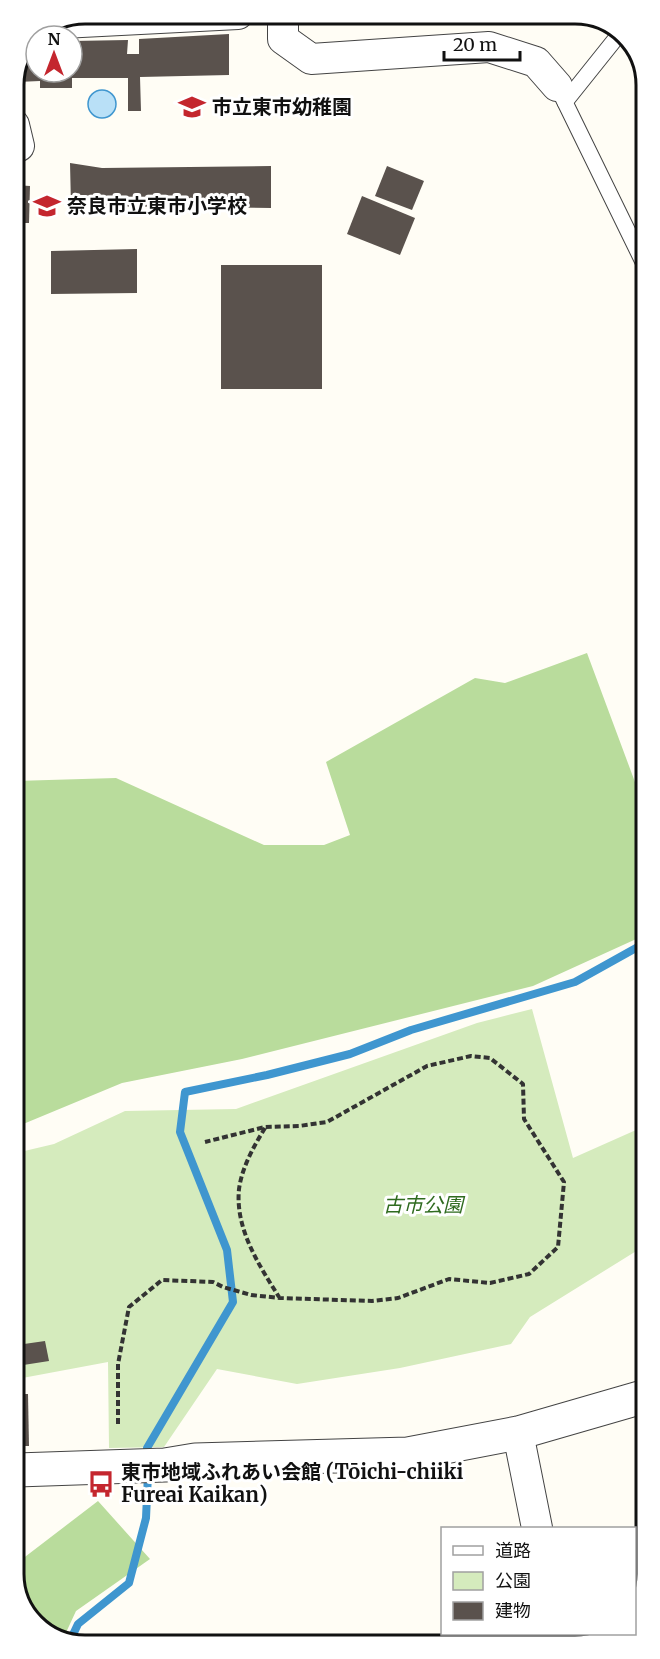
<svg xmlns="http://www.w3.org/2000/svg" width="660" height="1659" viewBox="0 0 660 1659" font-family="Merriweather,'Noto Sans JP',serif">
<rect width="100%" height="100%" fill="#fffdf5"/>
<polygon fill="#d5ebbd" points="532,1009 573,1158 645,1126 646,1245 530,1317 511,1344 400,1368 297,1384 217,1369 164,1447 109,1448 108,1362 17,1379 16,1153 54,1144 125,1111 236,1109 477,1023"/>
<g fill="#b9dc9c">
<polygon points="587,653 645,809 645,935 533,986 242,1059 122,1083 16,1127 15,781 116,778 264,845 324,845 350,835 326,762 475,678 505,683"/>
<polygon points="98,1501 150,1559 76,1611 63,1639 41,1630 17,1597 17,1563"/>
</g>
<circle fill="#b9e0f7" stroke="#3f96cf" stroke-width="1.5" cx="102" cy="104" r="14"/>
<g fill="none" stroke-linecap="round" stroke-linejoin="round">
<g stroke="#3f96cf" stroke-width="8">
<polyline points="147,1459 147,1448 233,1302 227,1250 180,1132 185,1092 267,1075 350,1054 411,1030 575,982 645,943"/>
<polyline points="70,1641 78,1624 129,1583 146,1518 148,1474"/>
</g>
</g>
<g fill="#5a524d">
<polygon points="229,34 229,75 140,77 141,111 128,111 128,78 72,78 72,88 40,88 40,81 17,82 17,74 31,41 36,41 36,72 72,72 72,41 128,40 127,54 139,54 139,39"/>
<polygon points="70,163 102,168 271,166 271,208 71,206"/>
<polygon points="387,166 424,181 412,210 375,196"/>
<polygon points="14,185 30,186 29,223 14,223"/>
<polygon points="362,196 415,218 400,255 347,234"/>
<polygon points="137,249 137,293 51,294 51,251"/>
<rect x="221" y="265" width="101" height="124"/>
<polygon points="45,1341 49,1361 17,1366 17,1345"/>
<polygon points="17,1394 28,1394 29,1446 17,1446"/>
</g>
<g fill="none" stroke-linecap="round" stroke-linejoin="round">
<defs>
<g id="service">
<polyline points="557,86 643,262"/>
<polyline points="565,102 621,32"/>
</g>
<g id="minor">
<polyline points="283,14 283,39 311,59 489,47 536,62 557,86"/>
<polyline points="62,23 238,14"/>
<polyline points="14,125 19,146"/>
<polyline points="518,1433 537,1528"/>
<polyline points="634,1559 646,1557"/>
</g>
<polyline id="tertiary" points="17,1470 165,1465 195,1460 408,1454 518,1433 646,1396"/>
</defs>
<use href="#service" stroke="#444" stroke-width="17"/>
<use href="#minor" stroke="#444" stroke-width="32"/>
<use href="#tertiary" stroke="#444" stroke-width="35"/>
<g stroke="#333" stroke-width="4" stroke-dasharray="6 3" stroke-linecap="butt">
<path d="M265,1128C254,1146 242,1167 239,1189C235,1229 259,1265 279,1297"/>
<polyline points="118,1424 118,1364 129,1307 162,1280 213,1282 223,1287 251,1295 280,1298 372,1301 398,1298 449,1279 490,1283 529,1274 558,1247 564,1182 524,1119 523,1084 490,1058 471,1056 427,1066 327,1122 299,1126 265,1127 205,1142"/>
</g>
<use href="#service" stroke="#fff" stroke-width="15"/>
<use href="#minor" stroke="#fff" stroke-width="30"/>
<use href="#tertiary" stroke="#fff" stroke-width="33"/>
</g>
<defs>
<symbol id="school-bare" viewBox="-9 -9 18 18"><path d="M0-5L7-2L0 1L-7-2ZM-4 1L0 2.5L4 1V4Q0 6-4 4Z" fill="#c4262e" stroke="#fff" stroke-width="2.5" paint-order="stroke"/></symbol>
<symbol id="bus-bare" viewBox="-9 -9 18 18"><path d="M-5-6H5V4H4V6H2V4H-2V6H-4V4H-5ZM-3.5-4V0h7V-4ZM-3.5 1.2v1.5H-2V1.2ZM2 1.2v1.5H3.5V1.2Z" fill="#c4262e" stroke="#fff" stroke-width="2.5" paint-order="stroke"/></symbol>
</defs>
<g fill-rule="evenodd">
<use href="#school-bare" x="173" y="88" width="38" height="38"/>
<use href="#school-bare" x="28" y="187" width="38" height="38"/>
<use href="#bus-bare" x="82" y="1465" width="38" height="38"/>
</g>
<g text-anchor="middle" stroke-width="6" stroke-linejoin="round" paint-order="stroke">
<g font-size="20" font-weight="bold" fill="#111" stroke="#fff" text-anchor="start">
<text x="212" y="114">市立東市幼稚園</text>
<text x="67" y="213">奈良市立東市小学校</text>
<text x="121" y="1479">東市地域ふれあい会館 (Tōichi-chiiki<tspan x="121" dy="23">Fureai Kaikan)</tspan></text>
</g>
<g font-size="20" font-style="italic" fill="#2f6b1f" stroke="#fff">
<text x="423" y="1212">古市公園</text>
</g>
</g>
<path d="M0 0H660V1659H0ZM85 24H575A61 61 0 0 1 636 85V1574A61 61 0 0 1 575 1635H85A61 61 0 0 1 24 1574V85A61 61 0 0 1 85 24Z" fill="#fff" fill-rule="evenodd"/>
<path fill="none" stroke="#111" stroke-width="3" d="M85 24H575A61 61 0 0 1 636 85V1574A61 61 0 0 1 575 1635H85A61 61 0 0 1 24 1574V85A61 61 0 0 1 85 24Z"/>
<rect x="441" y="1527" width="195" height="108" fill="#ffffff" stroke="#a0a0a0" stroke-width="1.5"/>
<rect x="453" y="1546" width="30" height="9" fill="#ffffff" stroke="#a0a0a0" stroke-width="1.5"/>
<text x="495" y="1557" font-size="18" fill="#111111">道路</text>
<rect x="453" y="1572" width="30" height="18" fill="#d5ebbd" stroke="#a0a0a0" stroke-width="1.5"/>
<text x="495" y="1587" font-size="18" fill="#111111">公園</text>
<rect x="453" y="1602" width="30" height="18" fill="#5a524d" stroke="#a0a0a0" stroke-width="1.5"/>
<text x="495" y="1617" font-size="18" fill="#111111">建物</text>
<g transform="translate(54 54)"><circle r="28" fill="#ffffff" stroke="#a0a0a0" stroke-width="1.5"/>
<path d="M0-4.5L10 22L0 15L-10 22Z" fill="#c4262e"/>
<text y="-9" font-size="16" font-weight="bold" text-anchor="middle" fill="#111111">N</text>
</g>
<path d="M444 51v9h76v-9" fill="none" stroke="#111111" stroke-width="3"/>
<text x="453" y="51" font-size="18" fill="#111111" stroke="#ffffff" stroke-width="4.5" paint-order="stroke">20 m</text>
</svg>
